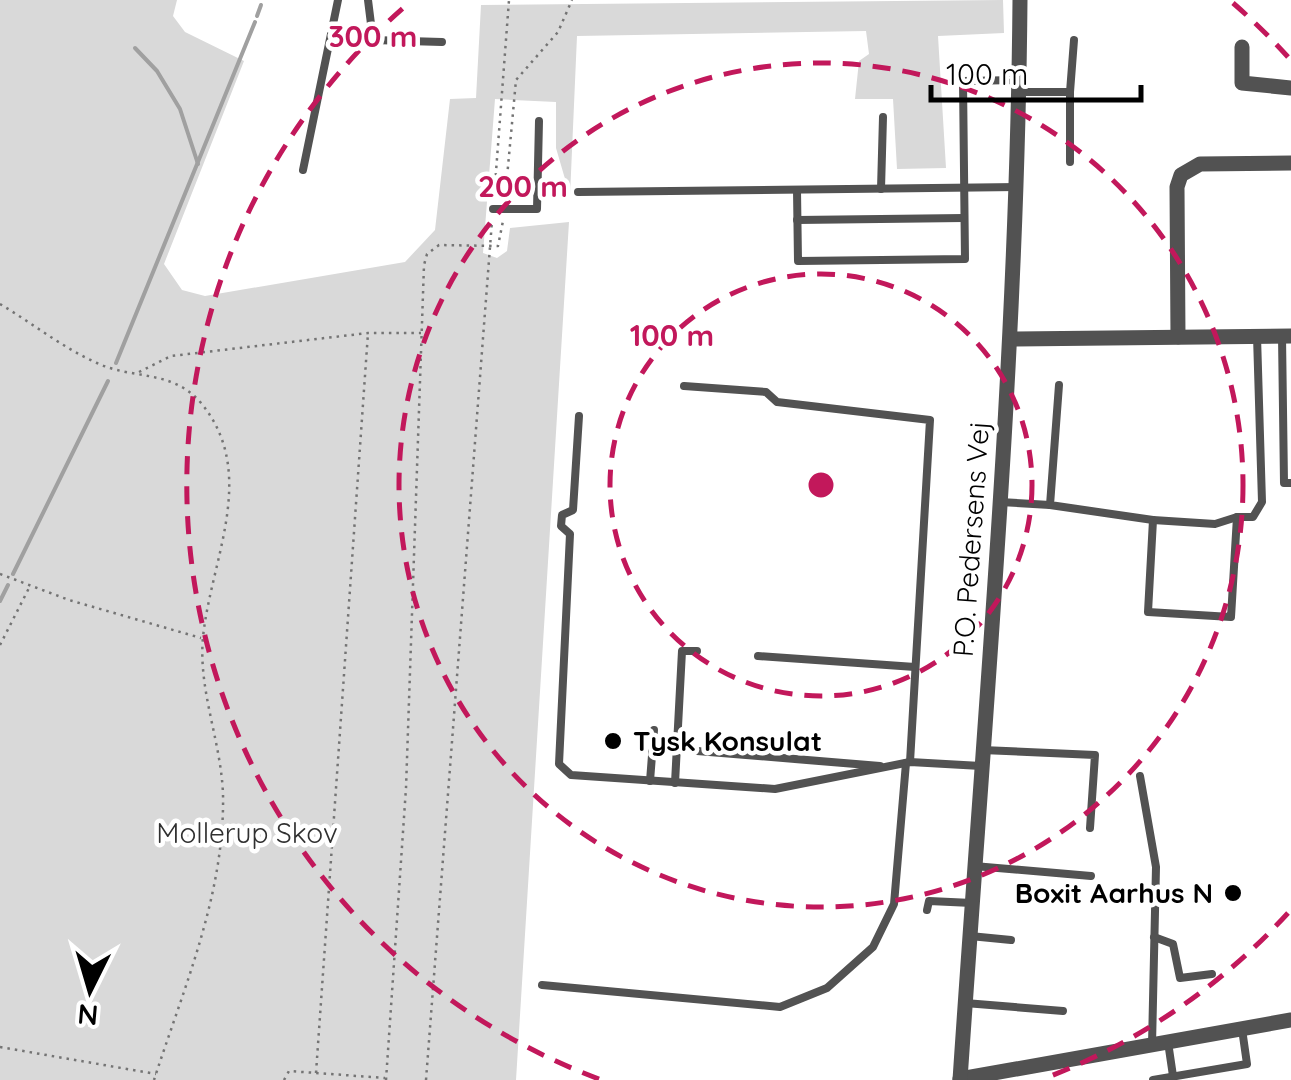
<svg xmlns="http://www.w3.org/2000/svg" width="1291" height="1080" viewBox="0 0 1291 1080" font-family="Quicksand,sans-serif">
<rect width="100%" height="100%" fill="#fff"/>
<polygon fill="#d9d9d9" points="0,0 177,0 173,16 185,32 244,61 164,264 182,290 205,296 405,262 435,230 450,99 476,98 481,5 1003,0 1004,33 938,36 946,168 897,169 893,99 855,99 859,61 869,54 866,31 577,36 570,196 556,148 556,102 495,99 483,253 497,258 507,251 510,228 569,222 516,1080 0,1080"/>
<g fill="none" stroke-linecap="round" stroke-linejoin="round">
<g stroke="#a0a0a0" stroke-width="4">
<polyline points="257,16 261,5"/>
<polyline points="135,48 157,71 180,109 198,164"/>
<polyline points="116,363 255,22"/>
<polyline points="13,574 108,381"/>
<polyline points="0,601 8,585"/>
</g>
<g stroke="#747474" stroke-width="2.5" stroke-dasharray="2.5 5" stroke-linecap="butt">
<polyline points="494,198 509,0"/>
<polyline points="505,199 516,80 558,32 572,0"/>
<path d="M0,304C32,323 63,348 97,363C133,380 172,369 201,403C259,473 211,559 203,637C198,690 221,741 223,794C225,894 184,987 154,1080"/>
<polyline points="139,372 171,356 368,333 421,333"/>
<polyline points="0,574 69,600 201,638"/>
<polyline points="0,645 29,588"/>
<polyline points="0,1047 156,1074"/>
<polyline points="316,1073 368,333"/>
<polyline points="284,1080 289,1071 385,1078"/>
<polyline points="386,1080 406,788 424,265 427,254 439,245 498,246 503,221"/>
<polyline points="426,1080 492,221"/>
</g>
<g stroke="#525252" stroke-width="8">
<polyline points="368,0 373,40 442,42"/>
<polyline points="1020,92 1070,92 1070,162"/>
<polyline points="1070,92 1074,40"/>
<polyline points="303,170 338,0"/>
<polyline points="881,189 883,117"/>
<polyline points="797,190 798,261 965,259 963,81 1017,80"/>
<polyline points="578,192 1018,187"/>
<polyline points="493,209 537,209 539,121"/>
<polyline points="797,220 964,218"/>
<polyline points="1282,336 1284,483 1291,483"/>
<polyline points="1059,385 1050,505 1153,520 1148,612 1231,617 1237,517 1253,517 1262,502 1257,336"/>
<polyline points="684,386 766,392 777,402 930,420 910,762"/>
<polyline points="579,416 573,510 562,515 561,526 570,534 559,764 571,775 775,789 910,762 981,766"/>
<polyline points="1000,502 1050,505"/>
<polyline points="1153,520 1215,524 1237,517"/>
<polyline points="758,656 915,667"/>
<polyline points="982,750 1095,755 1090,828"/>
<polyline points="697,751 880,766"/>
<polyline points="1140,776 1156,867 1152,1045"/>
<polyline points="650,781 654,730"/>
<polyline points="675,783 682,651 697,651"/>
<polyline points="974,866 1091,876"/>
<polyline points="927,910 929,901 972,903"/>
<polyline points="970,936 1011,940"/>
<polyline points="1154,937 1173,944 1180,978 1212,974"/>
<polyline points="542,985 780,1007 827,988 873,947 894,904 906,763"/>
<polyline points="965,1003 1063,1011"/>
<polyline points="1168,1042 1173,1076"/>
<polyline points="1153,1080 1247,1064 1242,1029"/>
</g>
<g stroke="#525252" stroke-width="15">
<polyline points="1242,47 1242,83 1291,88"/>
<polyline points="1178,337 1177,187 1181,175 1200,164 1291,163"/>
<polyline points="1010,339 1291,336"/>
<polyline points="960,1079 1291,1020"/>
<path d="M960,1080C984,720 1017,360 1020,0"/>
</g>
</g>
<g fill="none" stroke="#c2185b" stroke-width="5" stroke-dasharray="18 12">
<circle cx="821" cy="485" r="211"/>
<circle cx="821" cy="485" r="422"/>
<path d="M1288 913A634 634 0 0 1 1043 1079M599 1079A634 634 0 0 1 409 3M1233 3A634 634 0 0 1 1288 57"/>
</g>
<g fill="#000" stroke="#fff" stroke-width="4">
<circle cx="613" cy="741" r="10"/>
<circle cx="1233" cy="893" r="10"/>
</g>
<g text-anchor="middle" stroke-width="9" stroke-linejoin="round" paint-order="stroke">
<g font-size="28" fill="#000" stroke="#fff">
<text transform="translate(971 539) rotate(-86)" y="10">P.O. Pedersens Vej</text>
</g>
<g font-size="28" font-weight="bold" fill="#000" stroke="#fff" text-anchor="start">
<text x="633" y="751">Tysk Konsulat</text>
<text x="1213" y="903" text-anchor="end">Boxit Aarhus N</text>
</g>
<g font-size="28" fill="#303030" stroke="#fff">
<text x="247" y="843">Mollerup Skov</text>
</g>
</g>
<circle cx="821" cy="485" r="15" fill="#c2185b" stroke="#fff" stroke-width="5"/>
<g font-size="30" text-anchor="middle" font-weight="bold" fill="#c2185b" stroke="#fff" stroke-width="9" stroke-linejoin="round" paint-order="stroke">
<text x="373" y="47">300 m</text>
<text x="523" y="197">200 m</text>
<text x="672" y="346">100 m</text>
</g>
<g transform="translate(90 990) rotate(185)" stroke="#ffffff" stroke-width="8" paint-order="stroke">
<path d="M0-8L18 38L0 25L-18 38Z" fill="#000000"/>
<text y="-15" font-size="28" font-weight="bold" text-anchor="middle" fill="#000000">N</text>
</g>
<path d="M931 85v15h210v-15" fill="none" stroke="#000000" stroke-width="5"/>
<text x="946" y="85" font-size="30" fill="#000000" stroke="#ffffff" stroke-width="8" paint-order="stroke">100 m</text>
</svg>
